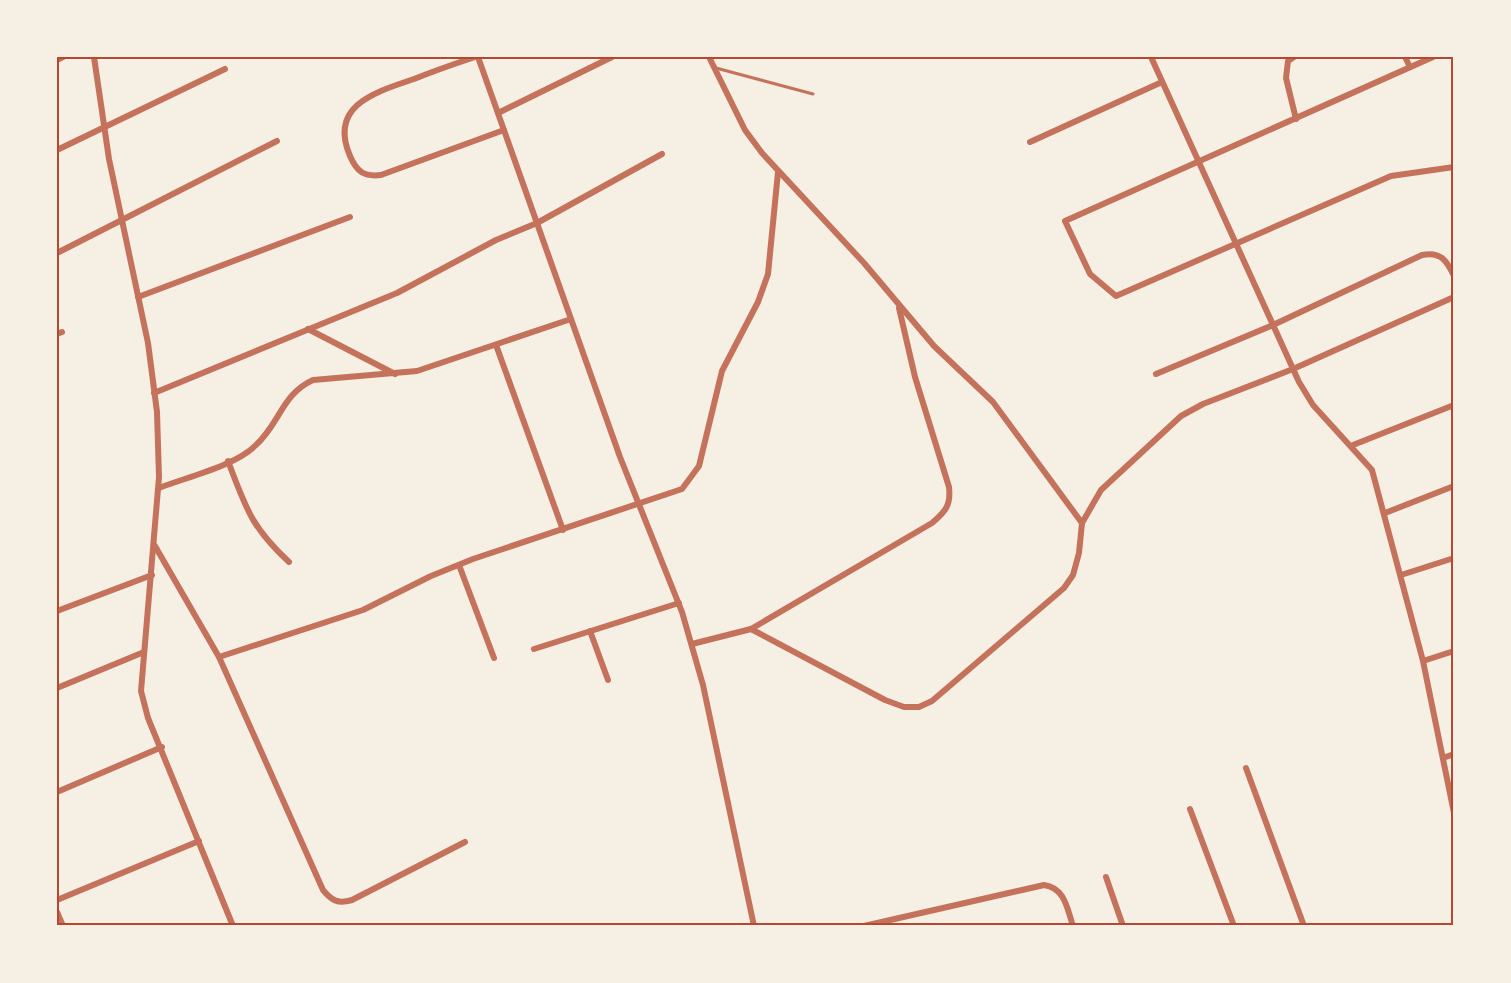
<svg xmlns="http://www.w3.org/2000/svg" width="1511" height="983" viewBox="0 0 1511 983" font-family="Helvetica,sans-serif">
<rect width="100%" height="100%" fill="#f6efe4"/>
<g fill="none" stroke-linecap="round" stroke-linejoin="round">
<polyline stroke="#c5725c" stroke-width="3" points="716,68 813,94"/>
<g stroke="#c5725c" stroke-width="6">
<polyline points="94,57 109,159 148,343 157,412 159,477 141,691 148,718 233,926"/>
<path d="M475,57C454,64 434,71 414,79C376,92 328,105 350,156C357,172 364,177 381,175L504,130"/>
<polyline points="478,57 620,457 682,612 703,685 754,926"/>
<polyline points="709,57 745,130 762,153 864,263 934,346 993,402 1082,523"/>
<polyline points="1151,57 1299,382 1313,405 1372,470 1423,661 1454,813"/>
<polyline points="1294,57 1288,61 1286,78 1296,119"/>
<polyline points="1405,57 1410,67"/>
<polyline points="1433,57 1065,221 1090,274 1116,296 1391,176 1454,167"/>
<polyline points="57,60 63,57"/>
<polyline points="498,113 612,57"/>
<polyline points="1030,142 1162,82"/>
<polyline points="57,150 225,69"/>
<polyline points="57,253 277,141"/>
<polyline points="138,297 350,217"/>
<polyline points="308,329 395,374"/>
<polyline points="57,334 62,332"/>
<polyline points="496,345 563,530"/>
<path d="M1156,374L1273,325L1422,255C1441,251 1447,261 1454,276"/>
<polyline points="154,393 397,293 496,240 537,223 662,154"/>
<polyline points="1353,445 1454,405"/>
<path d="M228,461C246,508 251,527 289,562"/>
<path d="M159,488C187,477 235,466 256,445C280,423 282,394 313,380L417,371L571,319"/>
<polyline points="1385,513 1454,486"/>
<path d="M155,546L219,657L323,890C332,901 338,904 352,900L465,842"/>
<polyline points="459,565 494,658"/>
<polyline points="1401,575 1454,558"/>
<polyline points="57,611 152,575"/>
<polyline points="751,629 885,700 904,707 919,707 932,701 1064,588 1073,575 1079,553 1082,523 1101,490 1181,416 1203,404 1293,369 1454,297"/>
<polyline points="590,631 608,680"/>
<path d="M692,644L751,629L932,523C946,511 951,505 949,487L915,377L899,308"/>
<polyline points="534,649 679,603"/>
<polyline points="219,657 363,610 431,576 473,559 682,489 699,466 722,371 758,302 768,274 778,172"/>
<polyline points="1423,661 1454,651"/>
<polyline points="57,688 144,652"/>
<polyline points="1443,758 1454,754"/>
<polyline points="1246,768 1304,926"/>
<polyline points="57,792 162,747"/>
<polyline points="1190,809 1234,926"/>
<polyline points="1106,877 1123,926"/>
<polyline points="57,900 199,841"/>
<polyline points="57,912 63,926"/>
<path d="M864,926L1044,885C1065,888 1067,908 1073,926"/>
</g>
</g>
<rect width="1511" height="983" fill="none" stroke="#f6efe4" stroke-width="117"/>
<rect x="58" y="58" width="1394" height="866" fill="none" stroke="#b5482f" stroke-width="2"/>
</svg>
